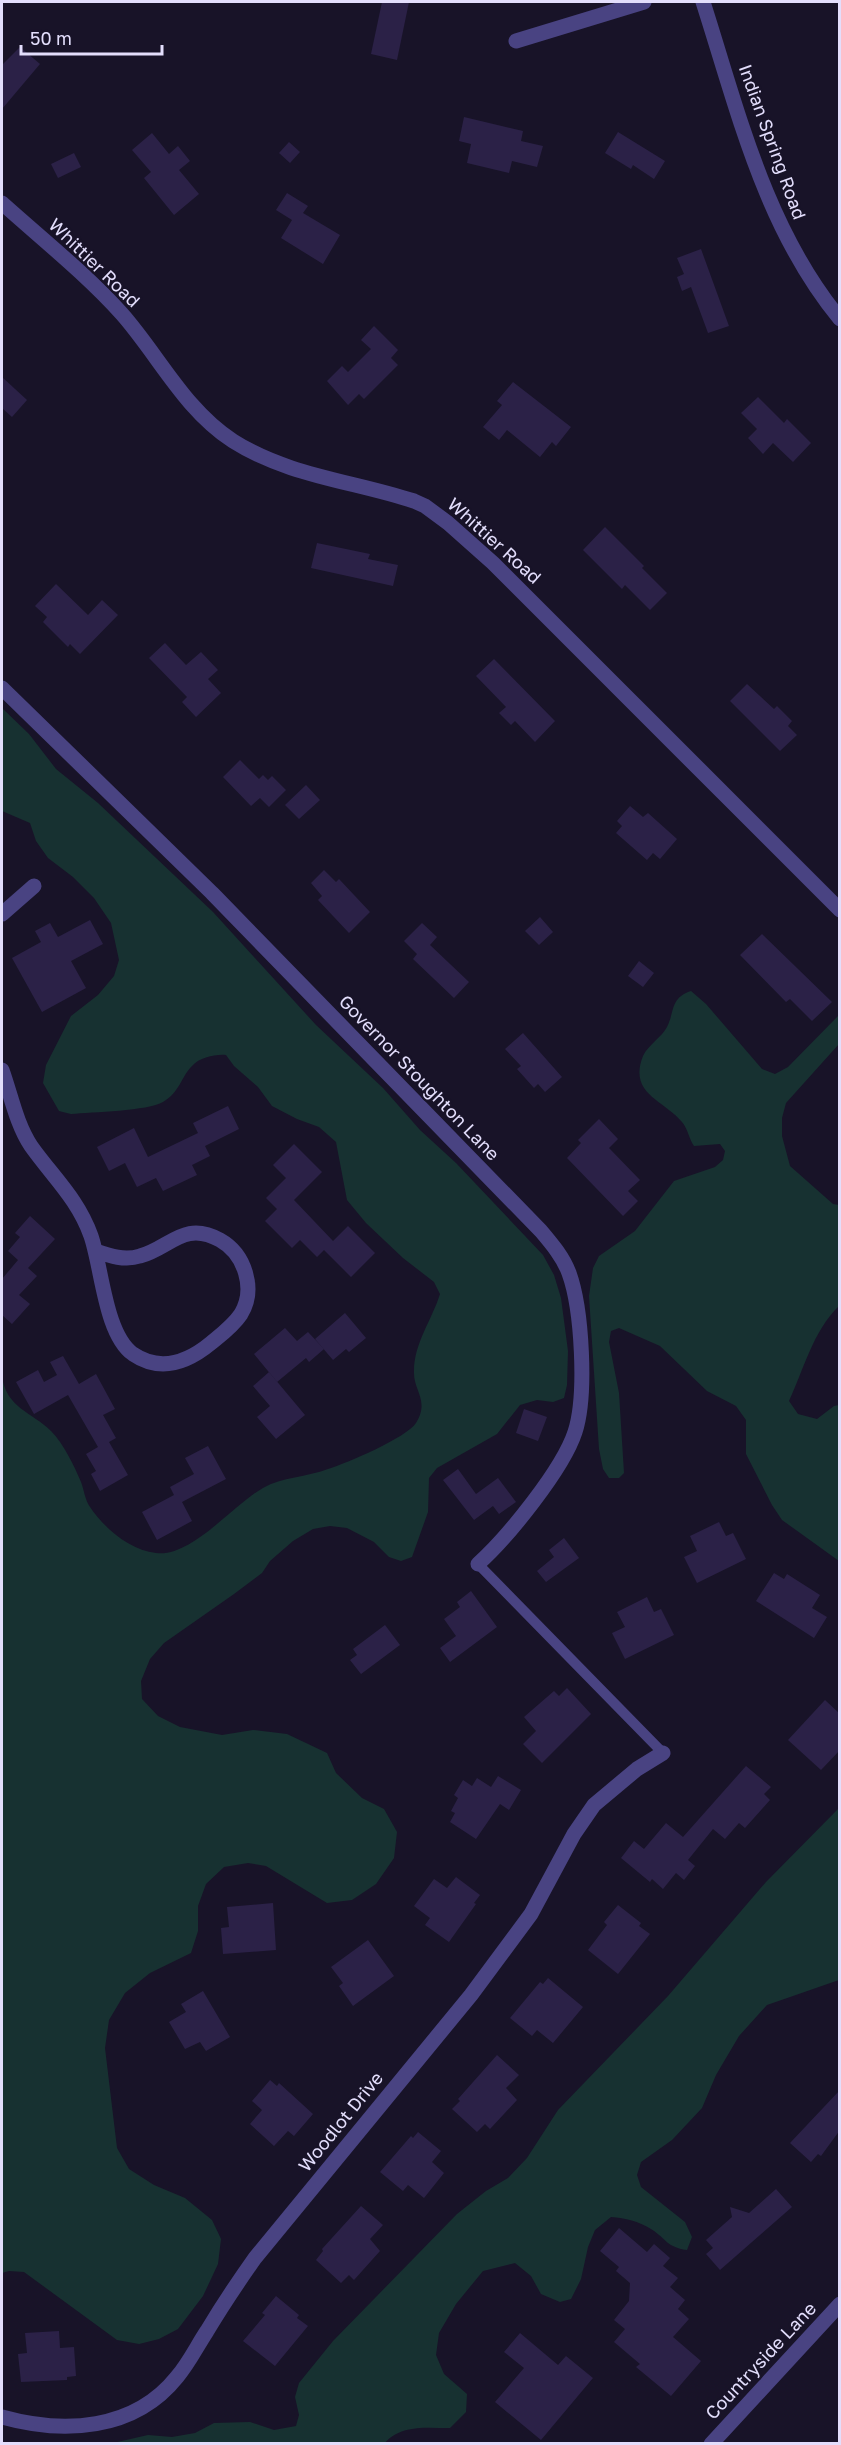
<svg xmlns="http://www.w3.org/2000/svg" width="841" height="2445" viewBox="0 0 841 2445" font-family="'Golos Text',sans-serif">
<rect width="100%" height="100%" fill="#181328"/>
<g fill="#173131">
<path d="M2,708L29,734L56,769L98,803L213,912L316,1025L383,1088L420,1130L456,1163L543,1255L554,1275L561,1298L568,1351L567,1385L564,1398L553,1402L537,1400L520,1405L497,1434L437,1468L429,1478L428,1512L412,1557L401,1561L389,1557L374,1542L347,1528L330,1526L313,1529L293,1541L270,1561L262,1573L234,1594L164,1643L150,1659L141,1681L142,1699L158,1716L180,1727L222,1735L253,1730L287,1734L327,1753L336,1773L362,1798L384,1809L397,1832L394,1858L376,1884L352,1900L327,1903L266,1866L248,1863L224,1867L206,1884L198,1906V1931L191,1953L150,1973L125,1993L109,2020L105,2048L117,2148L129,2169L154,2185L185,2198L212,2220L221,2239L218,2264L203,2296L178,2329L159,2339L139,2344L117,2340L24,2272L9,2271L2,2273V1376C6,1408 32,1412 51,1431C64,1444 74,1466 81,1482C84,1490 85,1500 90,1507C105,1529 130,1550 156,1553C191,1558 234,1504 263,1488C282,1477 307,1477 328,1469C347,1463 406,1438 416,1423C430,1400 413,1391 414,1371C414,1343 432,1320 440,1294L434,1282L403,1258L366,1223L347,1200L336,1142L319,1127L297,1119L272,1106L258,1087L234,1066L226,1055C216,1054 200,1057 192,1066C181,1077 180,1092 163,1102C148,1111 92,1112 71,1114L59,1111L43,1083L46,1065L71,1016L98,995L114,976L119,960L111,923L94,898L73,877L48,858L36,841L30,823L2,811Z"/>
<path d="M691,991L706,1004L762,1069L775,1074L788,1067L839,1015V1044L786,1103L782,1118V1136L790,1166L833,1204L839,1205V1306C813,1331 804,1369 789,1401L798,1414L817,1419L834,1406L839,1405V1561L782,1520L772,1505L746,1454V1420L736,1406L707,1391L660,1346L619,1328L611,1331L609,1342L619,1393L624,1473L619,1478H609L603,1469L599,1449L589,1296L593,1268L599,1256L635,1231L674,1181L715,1167L723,1160L725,1151L720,1144L694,1146C689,1139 688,1129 682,1122C664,1100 628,1094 643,1056C648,1045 661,1038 667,1027C675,1011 670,998 691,991Z"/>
<path d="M839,1808V1980L767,2005L739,2036L716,2075L702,2108L672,2140L641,2162L637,2175L641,2187L685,2222L692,2237L687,2250C666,2247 667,2239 651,2229C638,2221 626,2218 611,2217L595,2230L588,2247L581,2279L571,2299L560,2302L541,2294L531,2276L515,2263L483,2271L456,2304L439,2333L436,2355L444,2374L467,2394L466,2412L450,2428C427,2428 400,2424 384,2444L113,2443L148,2435L172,2437L195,2433L214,2423L250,2422L274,2430L296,2426L299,2415L295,2397L299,2383L333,2341L457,2214L486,2191L508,2178L527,2158L558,2110L668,1996L766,1882Z"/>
</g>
<g fill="#2b2147">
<polygon points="382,2 409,2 397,60 371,54"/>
<polygon points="20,47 40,64 2,109 2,65"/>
<polygon points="464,117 523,131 521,141 543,146 537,167 512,161 509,173 467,163 471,144 459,141"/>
<polygon points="618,132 665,161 654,179 633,165 631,169 605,153"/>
<polygon points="152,133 169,154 178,146 190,161 179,170 199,194 174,215 144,178 151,172 132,150"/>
<polygon points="289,142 300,152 290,163 279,153"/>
<polygon points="74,153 81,167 58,178 51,164"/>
<polygon points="287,193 308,206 303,213 340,235 323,264 281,238 292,220 276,210"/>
<polygon points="701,249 729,326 708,333 691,287 682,291 677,277 684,274 677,258"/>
<polygon points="374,326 398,350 391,358 398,365 364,399 359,394 348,405 327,381 342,366 348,372 371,349 361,340"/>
<polygon points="2,377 27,400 12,417 2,408"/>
<polygon points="513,382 571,427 556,446 552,442 540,457 507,430 499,440 483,427 502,405 497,401"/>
<polygon points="758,397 784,423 787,419 811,443 793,462 773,443 763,454 748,438 757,429 741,413"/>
<polygon points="605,527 644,566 642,568 667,593 650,610 625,585 622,589 583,550"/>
<polygon points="317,543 370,554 368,559 398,565 393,586 311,568"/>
<polygon points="56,584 88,615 102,600 118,615 80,654 70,644 68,647 43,622 47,617 35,606"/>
<polygon points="165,643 186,665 201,652 218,670 208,679 221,693 196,717 182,702 187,697 149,658"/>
<polygon points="494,659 555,721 535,742 515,721 511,725 499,713 506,707 476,676"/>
<polygon points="747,684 774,709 777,706 792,721 788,726 797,735 780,751 730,701"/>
<polygon points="240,760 259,779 263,775 268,780 272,776 286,790 269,807 260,798 251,806 223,777"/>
<polygon points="306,785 320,800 299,819 285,805"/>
<polygon points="630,806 643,817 648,813 677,839 660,859 653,853 647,860 616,833 622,826 617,821"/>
<polygon points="324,870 336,882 339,879 370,912 349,933 318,900 322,896 311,883"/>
<polygon points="540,917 553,932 539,945 525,931"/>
<polygon points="90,920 103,944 71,961 86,988 42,1012 12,958 41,942 35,931 50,923 58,937"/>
<polygon points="422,923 437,937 430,945 469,982 454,998 413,959 417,954 404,941"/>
<polygon points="762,934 832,1002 812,1021 790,999 786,1002 740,955"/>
<polygon points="639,961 654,973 643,987 628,976"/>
<polygon points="523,1033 562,1077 545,1092 538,1084 534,1088 517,1069 521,1066 505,1049"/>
<polygon points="228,1106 239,1129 205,1146 210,1156 192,1165 197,1175 163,1191 156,1178 137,1187 125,1163 109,1171 97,1147 134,1128 148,1157 198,1133 193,1123"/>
<polygon points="599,1119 618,1139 609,1148 640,1180 628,1191 638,1201 623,1216 567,1158 581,1143 578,1140"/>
<polygon points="294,1144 322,1172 294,1200 333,1241 348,1226 375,1253 351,1277 324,1250 317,1257 300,1240 292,1248 265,1221 277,1209 266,1198 286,1178 273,1165"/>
<polygon points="30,1216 55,1239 28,1268 37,1276 19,1295 30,1304 12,1324 2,1315 2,1279 18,1260 8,1251 20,1237 15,1233"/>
<polygon points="345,1313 366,1338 349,1352 346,1349 333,1360 315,1339"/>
<polygon points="285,1328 297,1341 308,1332 324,1349 309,1362 306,1358 277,1382 254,1354"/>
<polygon points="63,1356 79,1384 96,1374 115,1409 103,1415 116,1438 109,1442 128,1475 100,1491 91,1474 96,1471 86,1454 98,1447 68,1395 34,1414 16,1382 38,1370 44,1382 57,1375 50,1362"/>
<polygon points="269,1372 305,1415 276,1439 257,1417 270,1406 253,1386"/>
<polygon points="524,1409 547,1417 538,1441 516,1433"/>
<polygon points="208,1446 226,1479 182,1502 192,1521 157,1540 142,1512 174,1495 170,1487 194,1474 185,1458"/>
<polygon points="458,1469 476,1494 498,1478 516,1502 499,1514 493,1506 474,1520 443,1480"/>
<polygon points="719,1522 726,1536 733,1533 746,1559 697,1583 684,1557 697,1551 690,1536"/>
<polygon points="564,1538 579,1558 546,1582 537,1571 554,1557 549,1550"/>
<polygon points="774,1573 784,1579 787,1574 820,1595 812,1608 827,1617 814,1638 756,1601"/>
<polygon points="471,1591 497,1627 450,1662 440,1648 456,1636 444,1619 460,1607 457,1602"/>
<polygon points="647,1597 654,1612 661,1609 674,1635 625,1659 612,1633 625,1627 617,1612"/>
<polygon points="385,1625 400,1645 361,1674 350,1660 357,1655 353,1649"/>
<polygon points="567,1688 591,1714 542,1763 523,1744 536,1731 524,1717 554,1691 559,1696"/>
<polygon points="825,1700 840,1714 840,1750 821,1770 788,1740"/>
<polygon points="746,1766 771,1787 764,1794 770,1800 745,1828 739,1823 725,1839 713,1829 688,1860 695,1866 684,1880 676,1873 663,1889 652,1879 650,1882 621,1858 634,1841 644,1849 666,1823 683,1837"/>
<polygon points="498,1776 521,1790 509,1810 500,1804 476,1839 450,1822 455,1813 451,1811 458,1798 454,1795 463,1780 472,1786 477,1778 491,1787"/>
<polygon points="456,1877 480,1895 474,1903 476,1904 449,1942 425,1925 430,1918 414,1906 434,1879 447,1888"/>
<polygon points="273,1903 276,1950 223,1954 221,1928 229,1927 227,1907"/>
<polygon points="618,1905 641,1923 639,1926 650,1934 618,1974 588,1950 607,1925 604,1922"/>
<polygon points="368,1940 394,1976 353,2006 339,1986 343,1983 331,1967"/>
<polygon points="548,1978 583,2007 553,2043 537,2030 532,2036 510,2018 540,1982 543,1984"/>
<polygon points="203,1991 230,2037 206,2051 200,2042 185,2049 169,2022 186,2012 181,2004"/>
<polygon points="497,2055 519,2075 506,2088 517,2100 490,2129 485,2124 477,2132 452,2109 460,2101 458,2099"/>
<polygon points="270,2080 277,2086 279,2083 313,2114 294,2136 288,2131 274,2146 250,2124 262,2110 252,2101"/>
<polygon points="840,2090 840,2130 821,2156 818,2154 811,2162 790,2143"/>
<polygon points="418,2132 441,2151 432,2162 444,2173 424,2198 408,2185 403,2191 380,2172 411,2136 413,2138"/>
<polygon points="776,2189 792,2207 720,2270 706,2254 713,2248 706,2240 732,2217 730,2207 749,2213"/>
<polygon points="361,2206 383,2225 370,2239 380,2251 354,2280 349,2275 341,2283 316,2260 323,2251 322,2249"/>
<polygon points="619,2228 647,2252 654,2244 670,2258 663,2266 678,2278 670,2287 685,2300 678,2309 689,2319 673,2337 701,2361 671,2396 636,2367 640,2364 614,2342 625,2329 614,2320 629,2301 630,2283 616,2271 619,2267 600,2251"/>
<polygon points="276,2296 299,2315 297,2318 308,2326 275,2366 243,2341 265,2315 262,2313"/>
<polygon points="59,2331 60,2348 74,2347 76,2376 67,2377 67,2380 21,2382 18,2354 27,2353 25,2333"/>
<polygon points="520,2333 558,2365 566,2356 593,2378 541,2440 495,2402 524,2368 504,2352"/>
</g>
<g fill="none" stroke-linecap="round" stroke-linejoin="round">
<polyline stroke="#494382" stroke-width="10" points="478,1564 663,1753"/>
<g stroke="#494382" stroke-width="15">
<path d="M703,2C738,111 765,228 840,319"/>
<polyline points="516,41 644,2"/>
<path d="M2,203C42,239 86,274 122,314C159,356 184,409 233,441C288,476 353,481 414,501L425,506L448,523L493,563L840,910"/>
<path d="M2,688L212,893L541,1231C552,1244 563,1257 569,1273C582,1309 587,1395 575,1432C563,1469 508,1537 478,1564"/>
<polyline points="2,914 34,886"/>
<path d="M2,1070C11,1095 16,1123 31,1146C53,1177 78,1199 91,1236C102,1268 105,1334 133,1354C161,1373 188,1362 211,1343C222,1334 233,1326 241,1314C256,1289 245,1254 220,1240C184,1220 170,1248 140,1256C125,1261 110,1256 96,1251"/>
<path d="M2,2417C63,2434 134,2431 177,2377C189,2363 197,2346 207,2331C222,2306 238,2282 255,2258L471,1995L531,1914L574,1834L594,1805L637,1769L663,1753"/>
<polyline points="711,2444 840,2304"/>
</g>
</g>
<g text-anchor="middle" stroke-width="4.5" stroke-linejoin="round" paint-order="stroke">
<g font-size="18" fill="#e3defc" stroke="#181328">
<text transform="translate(772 142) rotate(70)" y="6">Indian Spring Road</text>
<text transform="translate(94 263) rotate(44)" y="6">Whittier Road</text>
<text transform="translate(494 541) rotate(42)" y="6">Whittier Road</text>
<text transform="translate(419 1078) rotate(46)" y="6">Governor Stoughton Lane</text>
<text transform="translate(341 2122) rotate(-51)" y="6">Woodlot Drive</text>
<text transform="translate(761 2361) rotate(-47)" y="6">Countryside Lane</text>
</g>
</g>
<rect width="841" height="2445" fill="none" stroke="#e3defc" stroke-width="6"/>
<path d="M21 45v9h141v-9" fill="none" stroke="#e3defc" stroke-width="3"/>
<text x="30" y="45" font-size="18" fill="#e3defc" stroke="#181328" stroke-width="4.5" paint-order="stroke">50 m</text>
</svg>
